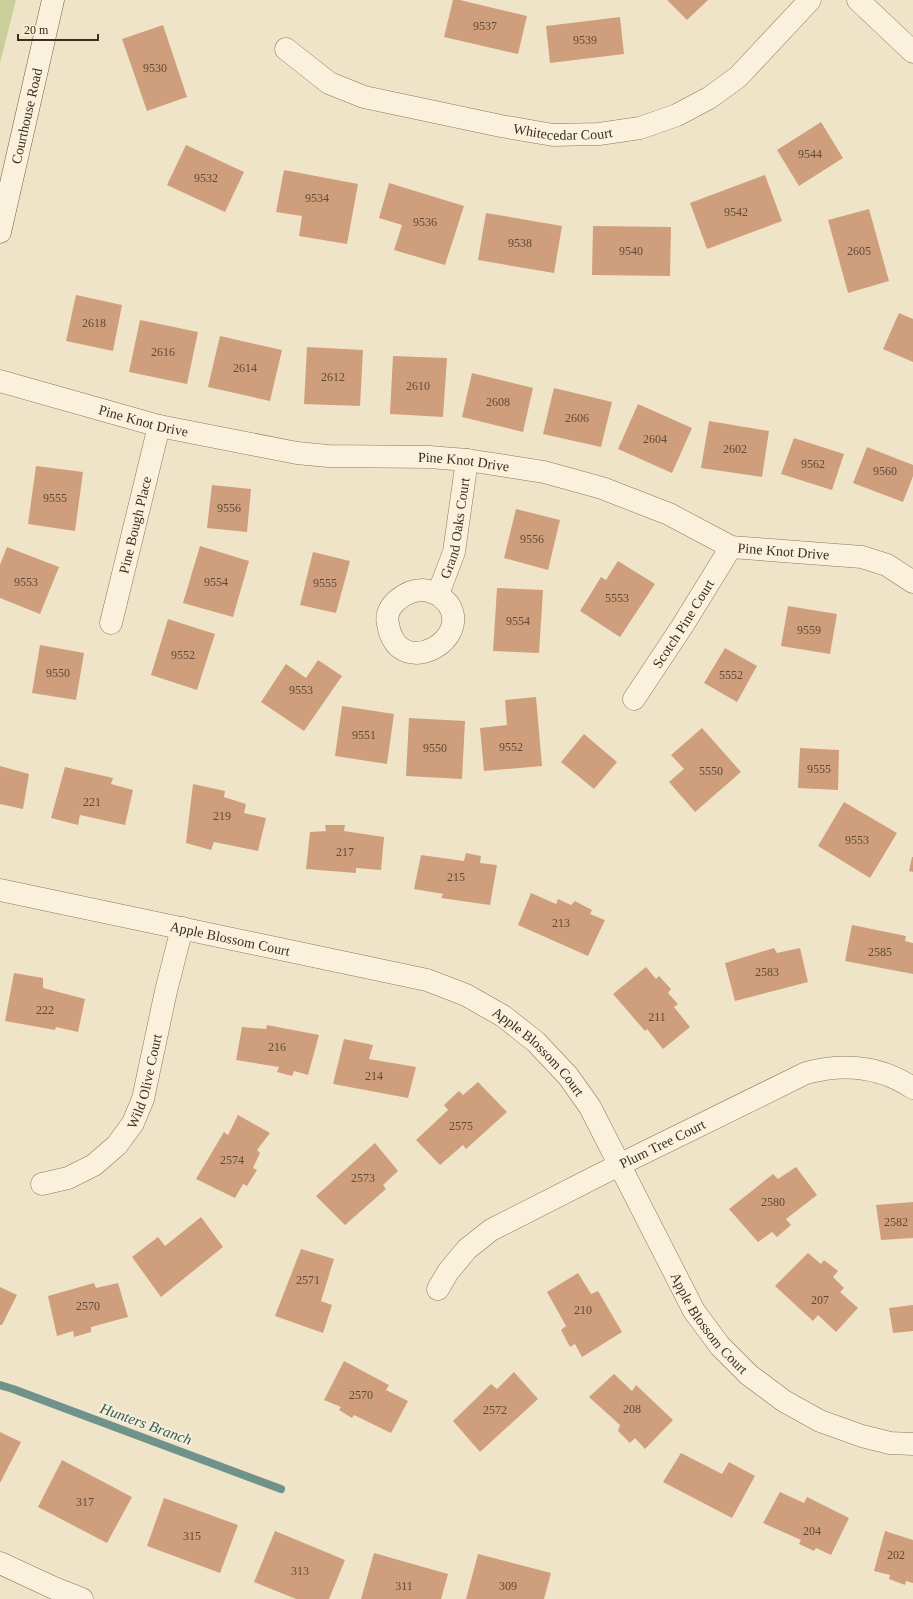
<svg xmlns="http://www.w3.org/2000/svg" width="913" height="1599" viewBox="0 0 913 1599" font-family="'Times New Roman',serif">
<rect width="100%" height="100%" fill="#f0e4c8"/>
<polygon fill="#c9cf9b" points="0,0 16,0 0,63"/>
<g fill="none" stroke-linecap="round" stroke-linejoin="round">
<polyline stroke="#6f938a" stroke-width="8" points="0,1385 13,1389 281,1489"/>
</g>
<g fill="#cf9f7d">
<polygon points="453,0 460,0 527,16 518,54 444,37"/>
<polygon points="667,0 708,0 687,20"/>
<polygon points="620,17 624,54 550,63 546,26"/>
<polygon points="163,25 187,97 147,111 122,39"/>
<polygon points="821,122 843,158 799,186 777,150"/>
<polygon points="186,145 244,172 225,212 167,185"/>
<polygon points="284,170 358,184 347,244 299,236 302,216 276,212"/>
<polygon points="765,175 782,221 707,249 690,203"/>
<polygon points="389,183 464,206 445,265 394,250 402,225 379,218"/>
<polygon points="869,209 889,281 848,293 828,220"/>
<polygon points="486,213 562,226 554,273 478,260"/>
<polygon points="593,226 671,227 670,276 592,275"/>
<polygon points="76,295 122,305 113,351 66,341"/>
<polygon points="899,313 913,319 913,362 883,349"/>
<polygon points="140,320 198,332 187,384 129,372"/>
<polygon points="220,336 282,350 270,401 208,387"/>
<polygon points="307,347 363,350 360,406 304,404"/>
<polygon points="393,356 447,358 443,417 390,414"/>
<polygon points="472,373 533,388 523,432 462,417"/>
<polygon points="554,388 612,402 601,447 543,434"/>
<polygon points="638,404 692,428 672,473 618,449"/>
<polygon points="709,421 769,431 762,477 701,468"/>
<polygon points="794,438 844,454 832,490 781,474"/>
<polygon points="867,447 913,465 913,476 903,502 853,483"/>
<polygon points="36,466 83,472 75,531 28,524"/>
<polygon points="212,485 251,489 247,532 207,528"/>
<polygon points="516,509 560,520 548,570 504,558"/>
<polygon points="200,546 249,561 233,617 183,603"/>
<polygon points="7,547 59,567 40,614 0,598 0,565"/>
<polygon points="313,552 350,561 336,613 300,605"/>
<polygon points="618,561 655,584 620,637 580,611 601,577 606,580"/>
<polygon points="497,588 543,590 539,653 493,651"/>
<polygon points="788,606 837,614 830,654 781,646"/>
<polygon points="168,619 215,634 197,690 151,675"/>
<polygon points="40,645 84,653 76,700 32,693"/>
<polygon points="725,648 757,666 737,702 704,683"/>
<polygon points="318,660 342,676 304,731 261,702 286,664 306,678"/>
<polygon points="536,697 542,766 484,771 480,728 507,725 505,700"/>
<polygon points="342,706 394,714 387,764 335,756"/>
<polygon points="409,718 465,721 462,779 406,776"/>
<polygon points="702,728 741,772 695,812 669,782 684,769 671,755"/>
<polygon points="584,734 617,762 594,789 561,762"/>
<polygon points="800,748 839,750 838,790 798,788"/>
<polygon points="0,766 29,774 23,809 0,804"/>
<polygon points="65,767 113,778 111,784 133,790 125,825 80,815 78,825 51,818"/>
<polygon points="193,784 225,791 224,797 246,804 244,813 266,818 258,851 214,842 211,850 186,843"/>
<polygon points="844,802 897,833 870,878 818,846"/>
<polygon points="325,825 345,825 344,831 384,837 381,870 356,868 356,873 306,869 310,832 326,831"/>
<polygon points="466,853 481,856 480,863 497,865 490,905 441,898 443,894 414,889 421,855 464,861"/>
<polygon points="912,857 913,857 913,872 909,871"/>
<polygon points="531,893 556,904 558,899 571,905 575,901 592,910 590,914 605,920 588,956 518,925"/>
<polygon points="852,925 906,936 905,941 913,943 913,974 845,961"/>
<polygon points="774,948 777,953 800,948 808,982 735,1001 725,963"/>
<polygon points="646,967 656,979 659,976 671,989 668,993 678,1004 674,1007 690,1027 663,1049 647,1029 645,1031 613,994"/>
<polygon points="14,973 43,978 43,988 85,999 78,1032 56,1027 55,1030 5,1021"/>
<polygon points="267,1025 319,1035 308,1075 294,1071 292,1076 277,1072 279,1067 236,1060 242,1027 266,1029"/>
<polygon points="344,1039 373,1045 369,1059 416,1067 408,1098 333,1084"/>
<polygon points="478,1082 507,1112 466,1149 463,1145 440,1165 416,1140 448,1110 444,1105 459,1091 463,1095"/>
<polygon points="238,1115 270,1133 257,1150 260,1153 253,1168 257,1170 247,1186 243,1184 235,1198 196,1179 224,1132 228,1135"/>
<polygon points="375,1143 398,1171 383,1185 386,1189 345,1225 316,1196"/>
<polygon points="796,1167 817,1195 786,1219 791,1225 777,1237 772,1232 758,1242 729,1209 773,1174 778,1179"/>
<polygon points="913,1202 913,1238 881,1240 876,1205"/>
<polygon points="201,1217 223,1247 161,1297 132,1257 158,1237 165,1246"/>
<polygon points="301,1249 334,1259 321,1301 332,1305 323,1333 275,1316"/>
<polygon points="808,1253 821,1264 824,1260 838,1271 833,1277 844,1288 840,1292 858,1308 836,1332 818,1315 813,1321 775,1286"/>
<polygon points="578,1273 591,1294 598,1291 622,1332 582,1357 575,1344 570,1347 561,1330 566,1326 547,1292"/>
<polygon points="94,1283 96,1288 118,1283 128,1317 91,1327 91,1332 74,1337 73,1331 57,1336 48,1296"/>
<polygon points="0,1287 17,1295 2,1325 0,1325"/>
<polygon points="913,1305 913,1331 893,1333 889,1308"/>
<polygon points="344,1361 389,1385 386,1390 408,1401 391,1433 354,1415 352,1418 339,1410 341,1407 324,1400"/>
<polygon points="514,1372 538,1399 480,1452 453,1421 491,1384 497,1389"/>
<polygon points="614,1374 632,1391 636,1385 673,1420 645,1449 635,1438 630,1443 618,1431 620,1425 589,1397"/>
<polygon points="0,1432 21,1442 0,1483"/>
<polygon points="681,1453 722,1474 729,1462 755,1476 732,1518 663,1482"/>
<polygon points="62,1460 132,1497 107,1543 38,1507"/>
<polygon points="780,1492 804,1503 807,1497 849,1518 831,1555 816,1548 814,1551 799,1544 801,1540 763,1523"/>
<polygon points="164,1498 238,1525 220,1573 147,1546"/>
<polygon points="275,1531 345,1560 329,1599 296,1599 254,1582"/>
<polygon points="885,1531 913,1540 913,1583 906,1581 905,1585 889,1579 890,1575 874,1571"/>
<polygon points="374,1553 448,1574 441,1599 361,1599"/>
<polygon points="478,1554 551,1573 544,1599 466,1599"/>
</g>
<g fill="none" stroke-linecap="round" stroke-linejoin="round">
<defs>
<g id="street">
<polyline points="858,0 913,52"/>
<path id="s1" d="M286,49L329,83L364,97L501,126L553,135L599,134L640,128L677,115L709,98L738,77L810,0"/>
<path id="s2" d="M0,381L159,426L297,453L328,456L429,457L467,460L544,472L602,488L669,514L731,547L862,557L887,565L913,582"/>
<path id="s3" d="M438,594C433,593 427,590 423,590C407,590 383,605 388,624C389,627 389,632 391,635C407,675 470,640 449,605C446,601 441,597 438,594L454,552L467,460"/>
<path id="s4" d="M111,623L159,426"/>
<path id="s5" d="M634,699L683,625L731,547"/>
<path id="s6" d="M0,890L427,980L466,995L503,1016L536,1042L568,1076L590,1107L694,1311L720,1346L749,1375L784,1401L820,1421L862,1436L890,1443L913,1444"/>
<path id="s7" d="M42,1184L68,1178L94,1165L117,1145L133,1123L143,1099L166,991L182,928"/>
<path id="s8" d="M438,1289L448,1272L467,1249L491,1230L619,1165L806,1073C843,1063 880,1066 913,1088"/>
<polyline points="0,1563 54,1588 82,1599"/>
</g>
<g id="secondary">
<path id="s9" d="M0,232L53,0"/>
</g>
</defs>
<use href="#street" stroke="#8d765c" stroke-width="23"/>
<use href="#secondary" stroke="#6f573f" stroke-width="23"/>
<use href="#street" stroke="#faf1dc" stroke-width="22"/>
<use href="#secondary" stroke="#faf1dc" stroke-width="22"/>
</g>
<g text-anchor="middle" stroke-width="4" stroke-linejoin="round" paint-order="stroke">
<g font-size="12" fill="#624a37">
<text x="485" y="30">9537</text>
<text x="585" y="44">9539</text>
<text x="155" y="72">9530</text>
<text x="810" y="158">9544</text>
<text x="206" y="182">9532</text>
<text x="317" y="202">9534</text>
<text x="736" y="216">9542</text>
<text x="425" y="226">9536</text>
<text x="520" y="247">9538</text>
<text x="631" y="255">9540</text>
<text x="859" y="255">2605</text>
<text x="94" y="327">2618</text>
<text x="163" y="356">2616</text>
<text x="245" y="372">2614</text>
<text x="333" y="381">2612</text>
<text x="418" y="390">2610</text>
<text x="498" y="406">2608</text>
<text x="577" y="422">2606</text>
<text x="655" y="443">2604</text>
<text x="735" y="453">2602</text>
<text x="813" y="468">9562</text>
<text x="885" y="475">9560</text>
<text x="55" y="502">9555</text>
<text x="229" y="512">9556</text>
<text x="532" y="543">9556</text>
<text x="26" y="586">9553</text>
<text x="216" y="586">9554</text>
<text x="325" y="587">9555</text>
<text x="617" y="602">5553</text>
<text x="518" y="625">9554</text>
<text x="809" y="634">9559</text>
<text x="183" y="659">9552</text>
<text x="58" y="677">9550</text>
<text x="731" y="679">5552</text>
<text x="301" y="694">9553</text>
<text x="364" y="739">9551</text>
<text x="511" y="751">9552</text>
<text x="435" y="752">9550</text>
<text x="819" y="773">9555</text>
<text x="711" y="775">5550</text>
<text x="92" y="806">221</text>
<text x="222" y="820">219</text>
<text x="857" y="844">9553</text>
<text x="345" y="856">217</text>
<text x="456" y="881">215</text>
<text x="561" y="927">213</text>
<text x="880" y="956">2585</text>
<text x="767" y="976">2583</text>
<text x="45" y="1014">222</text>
<text x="657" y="1021">211</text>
<text x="277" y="1051">216</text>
<text x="374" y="1080">214</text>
<text x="461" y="1130">2575</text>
<text x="232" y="1164">2574</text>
<text x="363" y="1182">2573</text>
<text x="773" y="1206">2580</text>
<text x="896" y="1226">2582</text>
<text x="308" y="1284">2571</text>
<text x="820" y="1304">207</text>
<text x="88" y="1310">2570</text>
<text x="583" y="1314">210</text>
<text x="361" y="1399">2570</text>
<text x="632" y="1413">208</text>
<text x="495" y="1414">2572</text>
<text x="85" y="1506">317</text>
<text x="812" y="1535">204</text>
<text x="192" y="1540">315</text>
<text x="896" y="1559">202</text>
<text x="300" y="1575">313</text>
<text x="404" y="1590">311</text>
<text x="508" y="1590">309</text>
</g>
<g font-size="14" fill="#3d2e20" stroke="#f7eed8">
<text dy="5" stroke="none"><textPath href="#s9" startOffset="119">Courthouse Road</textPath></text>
<text dy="5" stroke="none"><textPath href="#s1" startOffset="295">Whitecedar Court</textPath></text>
<text dy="5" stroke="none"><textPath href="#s2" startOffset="149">Pine Knot Drive</textPath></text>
<text dy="5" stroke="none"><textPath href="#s2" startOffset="473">Pine Knot Drive</textPath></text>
<text dy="5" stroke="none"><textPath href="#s4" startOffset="101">Pine Bough Place</textPath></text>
<text dy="5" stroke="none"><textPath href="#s3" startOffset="269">Grand Oaks Court</textPath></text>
<text dy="5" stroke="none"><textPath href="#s2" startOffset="809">Pine Knot Drive</textPath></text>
<text dy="5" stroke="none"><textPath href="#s5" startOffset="90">Scotch Pine Court</textPath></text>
<text dy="5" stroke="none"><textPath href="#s6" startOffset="235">Apple Blossom Court</textPath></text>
<text dy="5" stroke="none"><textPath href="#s6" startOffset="571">Apple Blossom Court</textPath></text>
<text dy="5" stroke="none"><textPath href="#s7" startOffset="157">Wild Olive Court</textPath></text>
<text dy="5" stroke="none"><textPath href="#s8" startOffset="272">Plum Tree Court</textPath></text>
<text dy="5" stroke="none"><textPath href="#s6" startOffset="895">Apple Blossom Court</textPath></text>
</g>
<g font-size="15" font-style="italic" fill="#2f5d5a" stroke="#f7eed8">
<text transform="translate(146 1424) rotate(20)" y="5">Hunters Branch</text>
</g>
</g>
<path d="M18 34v6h80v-6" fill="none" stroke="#3d2e20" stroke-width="2"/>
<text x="24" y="34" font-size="12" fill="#3d2e20" stroke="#f7eed8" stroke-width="3" paint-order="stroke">20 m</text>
</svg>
